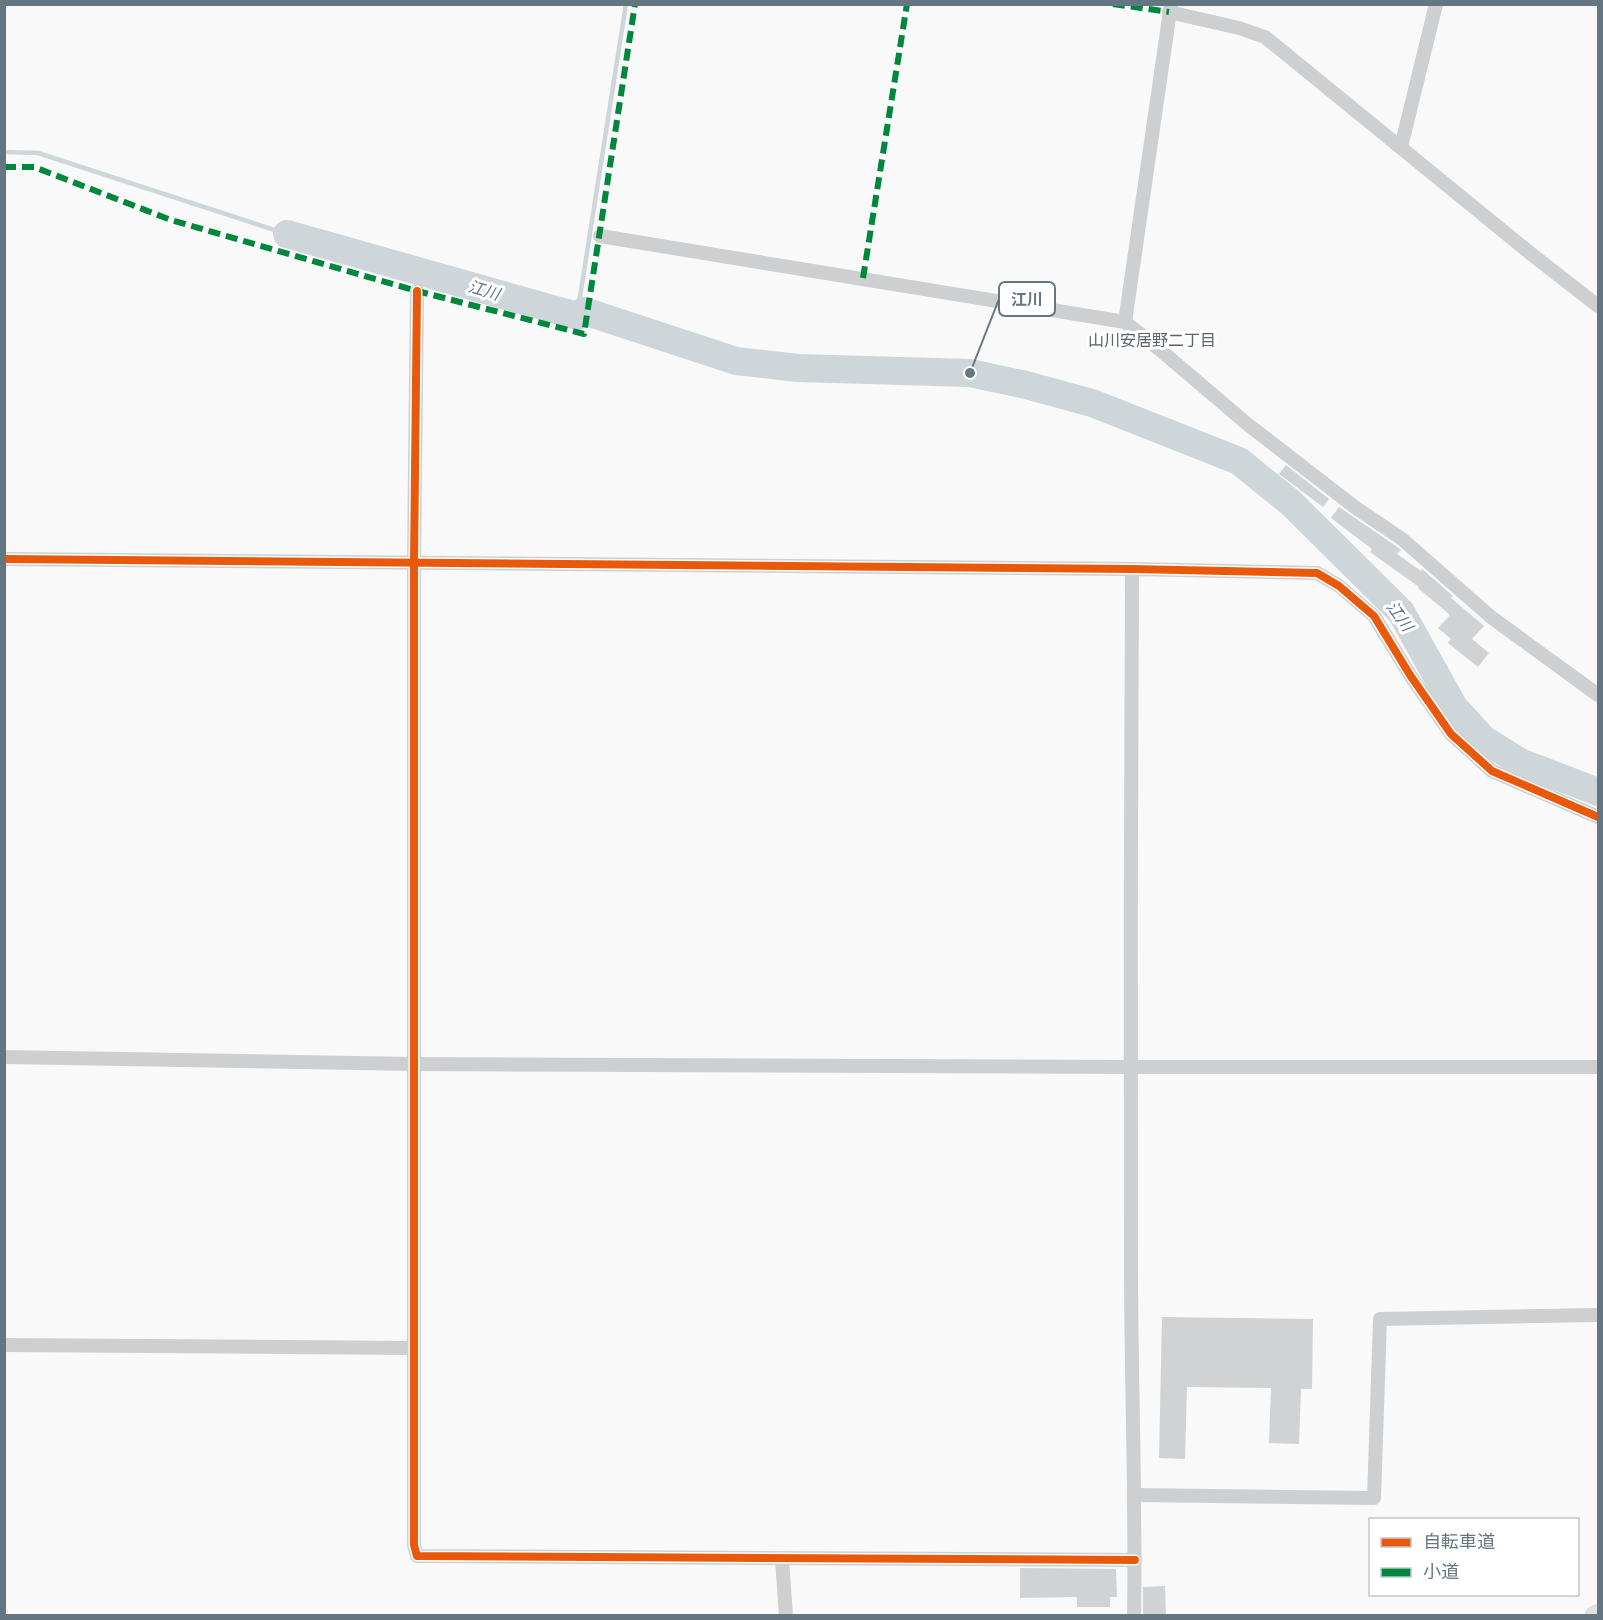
<svg xmlns="http://www.w3.org/2000/svg" width="1603" height="1620" viewBox="0 0 1603 1620" font-family="Inter,'Noto Sans JP',sans-serif">
<rect width="100%" height="100%" fill="#f9f9f9"/>
<g fill="none" stroke-linecap="round" stroke-linejoin="round">
<g stroke="#ced6d9" stroke-width="4.5">
<polyline points="4,152 38,153 287,234"/>
<polyline points="577,316 626,4"/>
</g>
<polyline stroke="#ced6d9" stroke-width="28" points="287,234 577,316 584,311 736,361 798,368 970,373 1026,385 1092,403 1239,461 1291,503 1401,612 1454,707 1483,739 1520,762 1598,792"/>
</g>
<g fill="#d0d2d3">
<polygon points="1286,465 1329,499 1323,507 1279,474"/>
<polygon points="1339,507 1396,546 1401,550 1397,554 1421,571 1422,569 1453,596 1451,598 1484,626 1472,639 1489,653 1478,667 1448,643 1451,639 1438,628 1450,615 1418,588 1419,587 1370,552 1372,549 1331,518"/>
<polygon points="1162,1317 1313,1319 1312,1389 1301,1389 1299,1444 1269,1443 1271,1388 1187,1387 1185,1459 1159,1458"/>
<polygon points="1020,1568 1116,1569 1117,1597 1110,1597 1110,1607 1077,1607 1077,1597 1020,1598"/>
<polygon points="1165,1586 1166,1616 1143,1616 1143,1587"/>
</g>
<g fill="none" stroke-linecap="round" stroke-linejoin="round">
<defs>
<polyline id="secondary" points="1596,1616 1598,1615"/>
</defs>
<use href="#secondary" stroke="#d5d6d7" stroke-width="22"/>
<g stroke="#cecfd0" stroke-width="14">
<polyline points="1169,12 1239,28 1265,37 1530,253 1598,306"/>
<polyline points="1401,147 1436,4"/>
<polyline points="600,236 1125,322 1159,349 1246,423 1356,508 1402,539 1491,617 1598,695"/>
<polyline points="417,291 414,563 414,1545 417,1556 1135,1560"/>
<polyline points="1125,322 1171,4"/>
<polyline points="4,559 1132,569 1317,573 1339,586 1374,616 1410,675 1451,734 1492,771 1598,817"/>
<path d="M1132,569C1131,800 1130,1032 1131,1263C1131,1381 1136,1498 1134,1616"/>
<polyline points="4,1057 415,1064 1130,1067 1598,1067"/>
<polyline points="4,1345 414,1348"/>
<polyline points="1134,1495 1374,1498 1380,1319 1598,1315"/>
<polyline points="782,1559 786,1616"/>
</g>
<use href="#secondary" stroke="#e1e2e2" stroke-width="20"/>
<g stroke="#00873e" stroke-width="6" stroke-dasharray="12 6" stroke-linecap="butt">
<polyline points="1113,4 1169,12"/>
<polyline points="4,167 34,167 171,220 417,291 584,334 635,4"/>
<polyline points="863,278 907,4"/>
</g>
<defs>
<g id="cycleway">
<polyline points="417,291 414,563 414,1545 417,1556 1135,1560"/>
<polyline points="4,559 1132,569 1317,573 1339,586 1374,616 1410,675 1451,734 1492,771 1598,817"/>
</g>
</defs>
<use href="#cycleway" stroke="#fff" stroke-width="11"/>
<use href="#cycleway" stroke="#e8590c" stroke-width="8"/>
</g>
<g text-anchor="middle" stroke-width="6" stroke-linejoin="round" paint-order="stroke">
<g font-size="16" font-style="italic" fill="#60757c" stroke="#fff">
<text transform="translate(484 290) rotate(16)" y="6">江川</text>
<text transform="translate(1400 616) rotate(54)" y="6">江川</text>
</g>
<g font-size="16" fill="#57646e" stroke="#fff">
<text x="1152" y="346">山川安居野二丁目</text>
</g>
</g>
<path fill="none" stroke="#657683" stroke-width="2" d="M970 373L999 299"/>
<circle fill="#657683" stroke="#fff" stroke-width="2" cx="970" cy="373" r="6"/>
<rect fill="#fff" stroke="#657683" stroke-width="2" x="999" y="282" width="56" height="34" rx="6"/>
<g font-size="16" text-anchor="middle" font-weight="bold" fill="#657683">
<text x="1027" y="305">江川</text>
</g>
<rect width="1603" height="1620" fill="none" stroke="#657683" stroke-width="12"/>
<rect x="1369" y="1518" width="210" height="78" fill="#ffffff" stroke="#c1c8cd" stroke-width="1.5"/>
<rect x="1381" y="1538" width="30" height="9" fill="#e8590c" stroke="#c1c8cd" stroke-width="1.5"/>
<text x="1423" y="1548" font-size="18" fill="#657683">自転車道</text>
<rect x="1381" y="1568" width="30" height="9" fill="#00873e" stroke="#c1c8cd" stroke-width="1.5"/>
<text x="1423" y="1578" font-size="18" fill="#657683">小道</text>
</svg>
